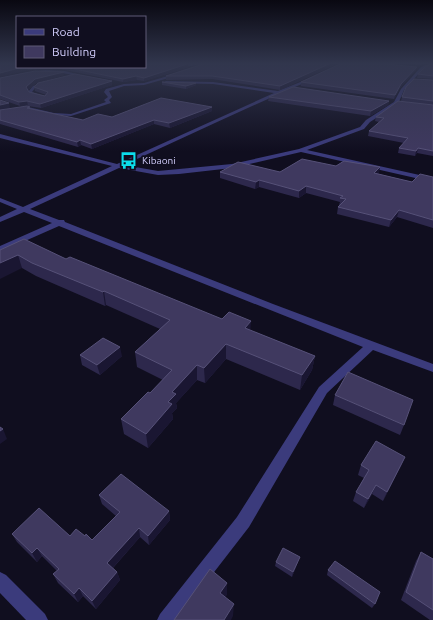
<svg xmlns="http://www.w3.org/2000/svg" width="433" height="620" viewBox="0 0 433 620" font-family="Ubuntu,sans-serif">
<rect width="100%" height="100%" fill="#100e1f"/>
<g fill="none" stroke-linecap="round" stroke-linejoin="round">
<g fill="#3b3b7c" fill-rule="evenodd">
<polygon points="168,64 202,64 184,67"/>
<path d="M428,64H433L423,69L404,90L398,104L370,122L364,129L307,150L433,178V182L301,152L232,168L179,174L158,175L119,168L30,209L59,220H64L65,222L273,304L433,364V372L373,350L327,393L249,527L177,620H157L160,614L237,517L319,387L363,347L59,226L0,252V246L52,223L24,212L0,222V217L17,209L0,202V198L23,207L112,166L0,138V134L117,164L274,93L213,84L166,83L165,81L213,82L278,91L313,77V79C251,106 187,136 124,165L158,171L232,164L299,149L360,127L366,120L394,102L401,89L421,67Z"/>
<path d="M46,70L65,71L88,77L86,78C78,77 70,74 62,73C41,70 20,75 0,80V78L23,73Z"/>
<polygon points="178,73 179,75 144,85 124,86 109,91 112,97 109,100 111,103 71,116 54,115 28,109 0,113 0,111 28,107 54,113 71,114 106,102 104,100 108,97 104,92 106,89 124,84 144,83"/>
<polygon points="46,82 49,83 35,88 32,92 46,97 46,99 30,95 28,92 33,86"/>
<polygon points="0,572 6,575 45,614 48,620 26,620 0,593"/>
</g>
</g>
<g fill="#2d284c">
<polygon points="203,64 336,64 280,90 212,79 166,80 166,76"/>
<polygon points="413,64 429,64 422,65 413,65"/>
<polygon points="433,64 433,79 417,78 418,74"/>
<polygon points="17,67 189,67 144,81 137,80 123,82 56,68 28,70"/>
<polygon points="416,70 400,88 394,99 301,86 301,82"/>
<polygon points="64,75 36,83 28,90 29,92 45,96 46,95 35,91 34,87 112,81 112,85 41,108 28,106 20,106 0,99 0,78"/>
<polygon points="433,80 433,156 417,153 415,156 398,153 399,148 404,143 368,136 369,131 379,122 375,121 376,117 430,105 401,101 402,97"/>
<polygon points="162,82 196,85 186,89 162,85"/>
<polygon points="269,97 389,101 388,105 370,116 268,101"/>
<polygon points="31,109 83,120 112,117 212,111 170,128 154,124 92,149 81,145 78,147 0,124 0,110"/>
<polygon points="336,166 379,174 412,182 433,177 433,228 397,217 389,227 337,214 338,207 340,205 339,205 340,202 306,193 299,198 259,187 255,189 220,178 220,172 280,172"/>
<polygon points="0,250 66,259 222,319 315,356 312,370 300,390 226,359 205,383 197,380 176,403 177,408 172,413 173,419 148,448 124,434 121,419 150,393 163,380 137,367 135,352 160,329 106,305 105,306 36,276 22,268"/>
<polygon points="80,355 122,356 100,375 82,365"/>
<polygon points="335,395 404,425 400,435 333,405"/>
<polygon points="405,457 401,466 383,501 372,494 364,508 353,501 356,492 364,478 358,475 361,465"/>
<polygon points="99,495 169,511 170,520 149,545 140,537 113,568 117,572 120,580 96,609 83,596 78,602 58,583 53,574 57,571 42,556 37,562 17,542 12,534 85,536 92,540 116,516 102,504"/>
<polygon points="421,552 433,559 433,620 430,620 401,600 416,561"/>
<polygon points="276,562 298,562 292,577 275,566"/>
<polygon points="328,570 375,604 372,608 327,575"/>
</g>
<g fill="#1a1632">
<polygon points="188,64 189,67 144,81 144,78"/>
<polygon points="329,64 336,64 280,90 280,86"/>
<polygon points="422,64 429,64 422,65"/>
<polygon points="23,67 27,67 28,70 0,77 0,73"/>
<polygon points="417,67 416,70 400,88 394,99 395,95 401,84"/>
<polygon points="64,72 64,75 36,83 27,91 26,87 35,79"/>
<polygon points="136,76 137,80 123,82 123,79"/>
<polygon points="112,81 112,85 41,108 40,104"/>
<polygon points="196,83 196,85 186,89 186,86"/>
<polygon points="27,101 28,106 20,106 19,102"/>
<polygon points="389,101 388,105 370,116 371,111"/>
<polygon points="9,103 10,108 0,110 0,105"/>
<polygon points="212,107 212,111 170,128 169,123"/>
<polygon points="154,120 154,124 92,149 91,144"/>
<polygon points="80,140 81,145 78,147 77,142"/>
<polygon points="418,148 417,153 415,156 416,151"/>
<polygon points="380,167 379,174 374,173"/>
<polygon points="259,180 259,187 255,189 256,182"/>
<polygon points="306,186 306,193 299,198 299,191"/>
<polygon points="399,210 397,217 389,227 391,220"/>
<polygon points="18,255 22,268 0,279 0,263"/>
<polygon points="104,291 106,305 105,306 103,292"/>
<polygon points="251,321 250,336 245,328"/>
<polygon points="226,344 226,359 205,383 204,368"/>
<polygon points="120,347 122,356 100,375 97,365"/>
<polygon points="315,356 312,370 300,390 302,375"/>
<polygon points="197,365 197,380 176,403 177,408 172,413 173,419 148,448 146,434 168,402 172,392"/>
<polygon points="3,429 7,439 0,444 0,431"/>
<polygon points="405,457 401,466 383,501 387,492"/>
<polygon points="376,485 372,494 364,508 368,499"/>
<polygon points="169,511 170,520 149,545 148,536"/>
<polygon points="139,528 140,537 110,571 107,563"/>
<polygon points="37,548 42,556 37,562 32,553"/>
<polygon points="300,557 292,577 293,572"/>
<polygon points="117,572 120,580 96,609 92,601"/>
<polygon points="227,583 227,595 220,605 220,593"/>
<polygon points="79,588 83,596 78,602 74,594"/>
<polygon points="234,604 233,616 231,620 224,620"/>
</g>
<g fill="#3f395f" stroke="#565178">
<polygon points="0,64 17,64 17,67 23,67 0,73"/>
<polygon points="145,64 187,64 144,78 136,76 123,79 65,67 145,67"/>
<polygon points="203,64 329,64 280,86 212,76 166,76"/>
<polygon points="340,64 385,64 417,67 401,84 395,95 301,82"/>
<polygon points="430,64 433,64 433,76 418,74 425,67"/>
<polygon points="35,71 64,72 35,79 26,87 29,92 45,96 48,92 34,87 38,83 75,74 112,81 40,104 27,101 19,102 0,95 0,78"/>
<polygon points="414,79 433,80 433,101 402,97 406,87"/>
<polygon points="162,82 196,83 186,86"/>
<polygon points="293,87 389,101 371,111 269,97"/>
<polygon points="161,98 212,107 169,123 154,120 91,144 80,140 77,142 0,120 0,110 27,106 30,107 27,108 83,120 98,114 112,117"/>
<polygon points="0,100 9,103 0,105"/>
<polygon points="398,101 433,105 433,151 418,148 416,151 399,148 408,138 369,131 384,118 376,117"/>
<polygon points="302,159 336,166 344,161 380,167 374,173 412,182 420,174 433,177 433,220 399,210 391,220 338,207 346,199 340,198 343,196 306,186 299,191 259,180 256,182 220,172 238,162 280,172"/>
<polygon points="24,239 66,259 70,257 222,319 229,312 251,321 245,328 315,356 302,375 226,344 204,368 197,365 172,392 176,394 168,402 172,404 146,434 121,419 148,392 150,393 172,370 135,352 170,320 104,291 103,292 32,263 18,255 0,263 0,250"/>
<polygon points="103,338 120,347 97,365 80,355"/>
<polygon points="348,372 413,400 404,425 335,395"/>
<polygon points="0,427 3,429 0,431"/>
<polygon points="376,441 405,457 387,492 376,485 368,499 356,492 369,470 361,465"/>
<polygon points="121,474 169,511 148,536 139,528 107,563 117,572 92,601 79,588 74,594 53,574 59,569 37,548 32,553 12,534 39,508 70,536 76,529 85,536 86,534 92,540 120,512 99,495"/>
<polygon points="283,548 300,557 293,572 276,562"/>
<polygon points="421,552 433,559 433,610 406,592"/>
<polygon points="335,561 380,592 375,604 328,570"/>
<polygon points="210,569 227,583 220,593 234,604 224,620 174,620"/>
</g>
<linearGradient id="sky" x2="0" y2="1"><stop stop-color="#090811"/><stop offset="0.42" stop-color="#31364d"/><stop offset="1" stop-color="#31364d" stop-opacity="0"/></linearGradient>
<rect width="433" height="151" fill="url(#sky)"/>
<defs>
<symbol id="bus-bare" viewBox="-9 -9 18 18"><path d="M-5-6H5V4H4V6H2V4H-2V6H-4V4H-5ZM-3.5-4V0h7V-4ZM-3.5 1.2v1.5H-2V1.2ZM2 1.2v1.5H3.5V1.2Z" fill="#0cdeeb" stroke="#100e1f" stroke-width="2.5" paint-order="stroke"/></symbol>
</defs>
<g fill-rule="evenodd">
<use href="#bus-bare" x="116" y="148" width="25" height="25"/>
</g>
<g text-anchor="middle" stroke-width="3.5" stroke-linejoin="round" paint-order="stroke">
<g font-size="10" fill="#d2cefc" stroke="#100e1f" text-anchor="start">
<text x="142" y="164">Kibaoni</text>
</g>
</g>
<rect x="16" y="16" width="130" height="52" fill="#100e1f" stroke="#5e5b77"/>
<rect x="24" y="29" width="20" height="6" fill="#3b3b7c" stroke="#5e5b77"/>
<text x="52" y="36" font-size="12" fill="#d2cefc">Road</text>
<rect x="24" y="46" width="20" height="12" fill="#3f395f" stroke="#5e5b77"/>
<text x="52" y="56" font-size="12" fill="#d2cefc">Building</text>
</svg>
